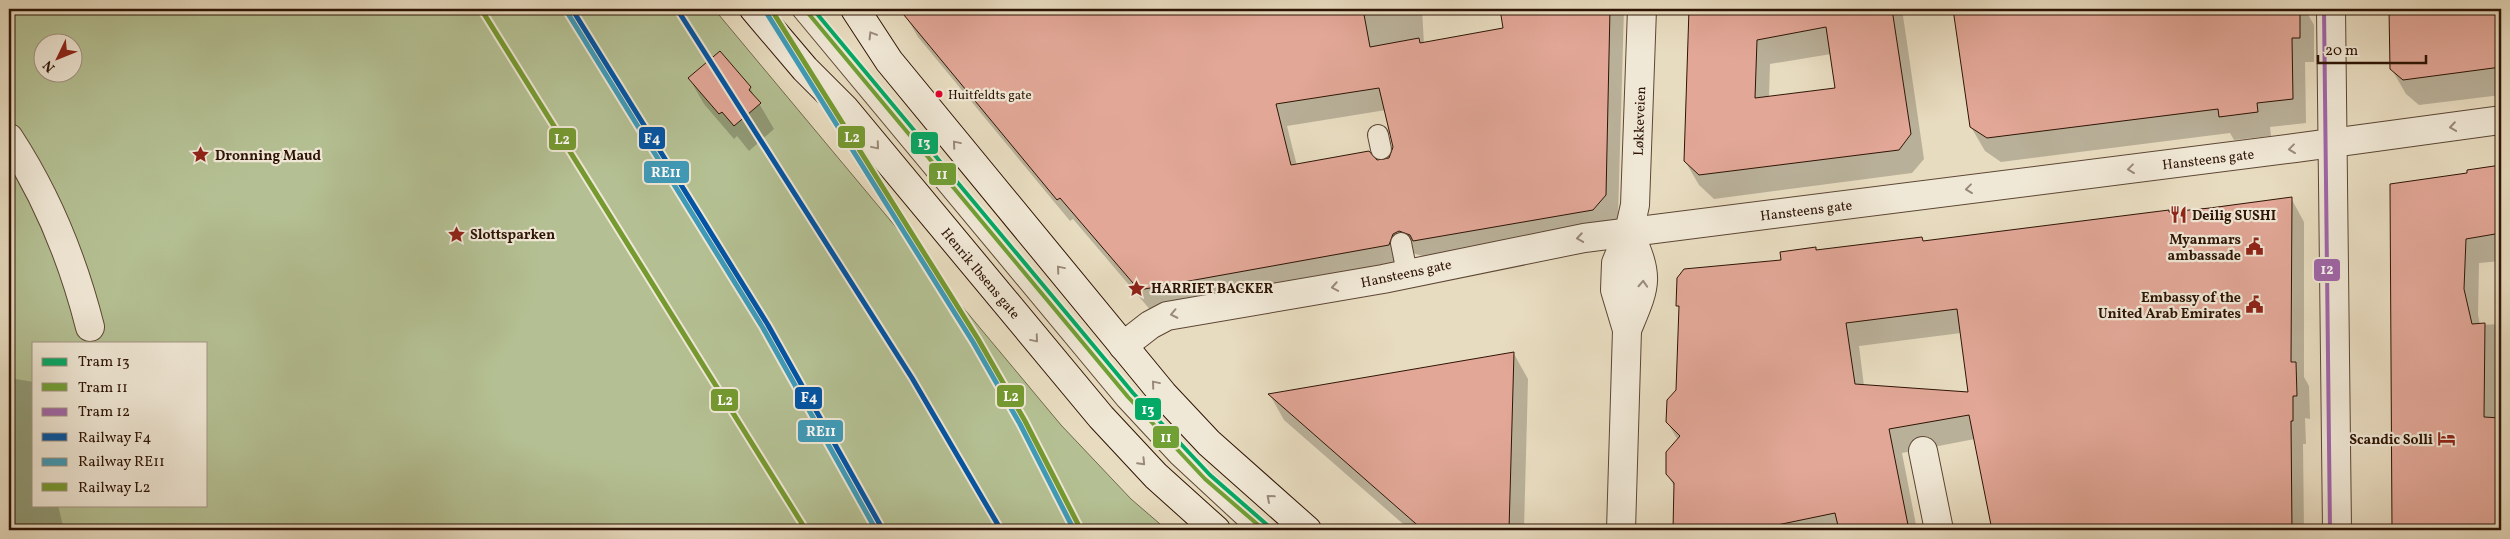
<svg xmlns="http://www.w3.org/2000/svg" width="2510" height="539" viewBox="0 0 2510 539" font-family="Vollkorn,serif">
<rect width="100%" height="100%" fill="#e8dcc0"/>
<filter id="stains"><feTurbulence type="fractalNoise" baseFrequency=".004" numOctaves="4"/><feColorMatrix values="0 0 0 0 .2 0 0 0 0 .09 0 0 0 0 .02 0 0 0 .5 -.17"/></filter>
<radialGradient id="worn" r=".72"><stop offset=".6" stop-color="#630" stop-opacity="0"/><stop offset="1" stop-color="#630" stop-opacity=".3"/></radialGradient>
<path fill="#b4c093" stroke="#716a4c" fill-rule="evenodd" d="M9,9H714L1061,425L1131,499L1167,530H9ZM42,42H72V72H42ZM34,343H206V505H34Z"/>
<g fill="#0003" fill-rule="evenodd">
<path d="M908,9H1422L1424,44L1504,29L1501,9H1624L1618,217L1605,231L1426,262L1423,256L1412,253L1401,266L1152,312L1073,219L1070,221L918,37L905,15ZM1386,110L1394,147L1390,159L1297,166L1287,126Z"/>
<path d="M1690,9H1902L1924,159L1912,173L1714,199L1699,185L1685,161ZM1831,54L1836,89L1769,97L1770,64Z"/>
<polygon points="1954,9 2099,9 2100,14 2136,9 2305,9 2314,25 2314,62 2305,62 2306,123 2270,127 2271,136 2234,140 2230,133 2001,162 1985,151 1971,127"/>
<polygon points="2390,9 2501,9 2501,95 2419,105 2406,94 2391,68"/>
<polygon points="689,78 750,88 774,129 749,151 737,136 734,139 704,104"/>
<polygon points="2501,168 2501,261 2479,263 2478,315 2480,325 2501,324 2501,530 2394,530 2391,185"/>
<path d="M2291,198L2304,222V377L2309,386L2310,419L2305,418L2306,444H2303L2304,530H1993L1975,439L1902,453L1917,530H1674L1675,488L1667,474L1678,440L1667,422L1677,391L1680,309L1677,305L1815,248L1817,251L1924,242ZM1961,333L1969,393L1864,386L1859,346Z"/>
<polygon points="1514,354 1528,379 1524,530 1410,530 1284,420 1270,395"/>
<polygon points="9,378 34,382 34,505 58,505 64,530 9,530"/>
</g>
<g fill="#e2a797" stroke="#2e1405" fill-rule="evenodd">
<path d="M899,9H1363L1370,47L1419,38L1420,43L1503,28L1500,9H1610L1606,195L1593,210L1413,241L1410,235L1399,231L1393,234L1389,245L1139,290L1060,198L1057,200ZM1379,88L1393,147L1389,158L1377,160L1369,151L1291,165L1276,104Z"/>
<path d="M1689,9H1892L1911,134L1899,150L1699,175L1684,161ZM1826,27L1835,88L1755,98L1757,40Z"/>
<polygon points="1953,9 2155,9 2156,13 2184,9 2300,9 2300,38 2292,38 2293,99 2257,103 2258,112 2219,117 2218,109 1987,138 1970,127"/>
<polygon points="2389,9 2501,9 2501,67 2403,80 2390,69"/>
<polygon points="720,51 751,87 749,90 761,103 734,126 722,112 719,114 688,78"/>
<polygon points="2501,165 2501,233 2466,239 2464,289 2472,324 2485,323 2484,417 2501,418 2501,530 2392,530 2390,184 2467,173 2467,170"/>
<path d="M2292,197L2291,362H2296L2297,396H2293V421H2291L2292,530H1992L1969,415L1889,429L1909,530H1839L1835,513L1753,530H1673L1674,483L1666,474V452L1680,436L1666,422L1667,400L1676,390L1679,306H1676L1677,278L1684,269L1781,260L1780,252L1816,247V250L1922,237L1923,241L2169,210V212L2210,208ZM1957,309L1968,392L1855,384L1846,323Z"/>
<polygon points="1514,352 1509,530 1423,530 1268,394"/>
</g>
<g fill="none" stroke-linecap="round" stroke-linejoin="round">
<defs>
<g id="service">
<polyline points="802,9 1126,399 1179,456 1259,530"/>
<polyline points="1378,135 1381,149"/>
<polyline points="1401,243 1407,273"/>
</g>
<path id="pedestrian" d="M9,138C47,196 73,260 90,327"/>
<g id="minor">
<polyline points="2331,9 2337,530"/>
<polyline points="1123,346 1150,325 1167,316 1383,279 1584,238 2295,148 2501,120"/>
<polyline points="1923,451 1939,530"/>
</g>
<g id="tertiary">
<path d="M1627,330C1646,284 1650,279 1629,232"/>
<polyline points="1621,530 1627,330 1615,290 1616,263 1629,232 1635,205 1642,9"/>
</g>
<g id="secondary">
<polyline points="754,9 805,69 845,109 1101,417 1156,476 1216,530"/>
<polyline points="855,9 889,61 1163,394 1209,443 1307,530"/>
</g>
</defs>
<use href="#service" stroke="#5c4634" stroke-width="22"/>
<use href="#pedestrian" stroke="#5c4634" stroke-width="30"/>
<use href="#minor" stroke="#5c4634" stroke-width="30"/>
<use href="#tertiary" stroke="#5c4634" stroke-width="30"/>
<use href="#secondary" stroke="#2e1405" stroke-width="30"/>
<use href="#service" stroke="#f0e8d6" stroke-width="20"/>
<use href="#pedestrian" stroke="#f0e8d6" stroke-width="28"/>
<use href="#minor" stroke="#f0e8d6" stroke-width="28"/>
<use href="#tertiary" stroke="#f0e8d6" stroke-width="28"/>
<use href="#secondary" stroke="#f0e8d6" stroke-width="28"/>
<defs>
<g id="rail-1">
<polyline points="572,9 768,325 883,530"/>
<polyline points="677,9 912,378 1001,530"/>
</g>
<g id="rail-2">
<polyline points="567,12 763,328 876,530"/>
<polyline points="766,12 973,342 1020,424 1074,530"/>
</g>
<g id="rail-3">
<polyline points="481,9 806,530"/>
<polyline points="771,9 978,339 1025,421 1081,530"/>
</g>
</defs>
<use href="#rail-1" stroke="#f0e8d6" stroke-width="9"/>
<use href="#rail-2" stroke="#f0e8d6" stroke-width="9"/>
<use href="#rail-3" stroke="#f0e8d6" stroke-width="9"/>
<use href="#rail-1" stroke="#0054a6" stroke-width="5"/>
<use href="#rail-2" stroke="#3e9bb9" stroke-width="5"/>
<use href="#rail-3" stroke="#759a30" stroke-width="5"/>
<defs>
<polyline id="tram-1" points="813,9 1133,393 1210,475 1273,530"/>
<polyline id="tram-2" points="808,13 1128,397 1205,479 1264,530"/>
<polyline id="tram-3" points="2324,9 2330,530"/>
</defs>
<use href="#tram-1" stroke="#f0e8d6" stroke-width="8"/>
<use href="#tram-2" stroke="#f0e8d6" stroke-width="8"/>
<use href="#tram-3" stroke="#f0e8d6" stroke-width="8"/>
<use href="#tram-1" stroke="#02aa66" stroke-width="4"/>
<use href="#tram-2" stroke="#71a035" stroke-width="4"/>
<use href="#tram-3" stroke="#a066aa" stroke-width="4"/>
</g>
<defs><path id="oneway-chevron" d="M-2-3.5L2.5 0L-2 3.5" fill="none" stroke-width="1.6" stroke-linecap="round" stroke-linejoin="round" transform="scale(1.25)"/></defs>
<g stroke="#998978">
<use href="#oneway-chevron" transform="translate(872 35) rotate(-121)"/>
<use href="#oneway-chevron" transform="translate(2453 127) rotate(172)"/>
<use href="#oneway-chevron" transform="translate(956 144) rotate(-130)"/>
<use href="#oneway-chevron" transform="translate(876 146) rotate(50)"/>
<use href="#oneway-chevron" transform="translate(2292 149) rotate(173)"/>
<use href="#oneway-chevron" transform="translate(2131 169) rotate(173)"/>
<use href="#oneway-chevron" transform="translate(1969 189) rotate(173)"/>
<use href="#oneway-chevron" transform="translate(1580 238) rotate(171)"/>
<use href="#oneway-chevron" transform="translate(1060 269) rotate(-130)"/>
<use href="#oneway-chevron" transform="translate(1643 284) rotate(-87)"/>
<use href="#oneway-chevron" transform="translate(1335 287) rotate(170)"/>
<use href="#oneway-chevron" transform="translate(1174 314) rotate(168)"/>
<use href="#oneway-chevron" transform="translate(1035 339) rotate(50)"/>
<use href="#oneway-chevron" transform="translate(1155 384) rotate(-130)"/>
<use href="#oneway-chevron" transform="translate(1142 462) rotate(46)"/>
<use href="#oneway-chevron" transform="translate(1270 498) rotate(-139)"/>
</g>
<defs>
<symbol id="sight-bare" viewBox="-9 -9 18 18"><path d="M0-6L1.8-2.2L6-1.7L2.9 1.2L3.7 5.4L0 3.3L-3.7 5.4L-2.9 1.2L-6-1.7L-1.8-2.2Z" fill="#8f2418" stroke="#f0e8d6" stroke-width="2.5" paint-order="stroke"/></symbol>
<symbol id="restaurant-bare" viewBox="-9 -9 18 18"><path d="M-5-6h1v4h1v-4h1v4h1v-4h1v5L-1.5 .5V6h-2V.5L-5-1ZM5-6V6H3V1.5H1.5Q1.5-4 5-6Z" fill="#8f2418" stroke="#f0e8d6" stroke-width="2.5" paint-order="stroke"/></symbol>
<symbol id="civic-bare" viewBox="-9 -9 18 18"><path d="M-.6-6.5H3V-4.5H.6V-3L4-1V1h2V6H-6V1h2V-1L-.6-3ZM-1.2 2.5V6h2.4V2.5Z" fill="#8f2418" stroke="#f0e8d6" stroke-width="2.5" paint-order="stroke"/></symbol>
<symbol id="hotel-bare" viewBox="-9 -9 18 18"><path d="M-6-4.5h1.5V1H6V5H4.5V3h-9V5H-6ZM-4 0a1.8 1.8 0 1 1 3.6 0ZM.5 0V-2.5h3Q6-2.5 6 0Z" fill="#8f2418" stroke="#f0e8d6" stroke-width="2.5" paint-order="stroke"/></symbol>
</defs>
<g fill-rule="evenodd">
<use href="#sight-bare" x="188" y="142" width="25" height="25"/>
<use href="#restaurant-bare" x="2166" y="202" width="25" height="25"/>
<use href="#sight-bare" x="444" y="222" width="25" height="25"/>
<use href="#civic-bare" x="2242" y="234" width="25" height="25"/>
<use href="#sight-bare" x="1124" y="276" width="25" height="25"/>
<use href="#civic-bare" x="2242" y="292" width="25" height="25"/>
<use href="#hotel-bare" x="2434" y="426" width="25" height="25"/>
</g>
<circle fill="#e4002b" stroke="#f0e8d6" stroke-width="2" cx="939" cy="94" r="4.5"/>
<g text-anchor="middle" stroke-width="4.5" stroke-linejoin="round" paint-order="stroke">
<g font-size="13" fill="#2e1405" stroke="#f0e8d6" text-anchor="start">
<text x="948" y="99">Huitfeldts gate</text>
</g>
<g font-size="14" fill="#2e1405" stroke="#f0e8d6">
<text transform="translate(1639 121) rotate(-88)" y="5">Løkkeveien</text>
<text transform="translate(2208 159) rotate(-7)" y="5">Hansteens gate</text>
<text transform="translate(1806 210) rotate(-7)" y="5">Hansteens gate</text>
<text transform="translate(981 273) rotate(50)" y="5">Henrik Ibsens gate</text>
<text transform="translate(1406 273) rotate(-12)" y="5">Hansteens gate</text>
</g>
<g font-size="14" font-weight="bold" fill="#2e1405" stroke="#f0e8d6" text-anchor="start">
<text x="215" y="160">Dronning Maud</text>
<text x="2192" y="220">Deilig SUSHI</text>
<text x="470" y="239">Slottsparken</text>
<text x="2241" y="244" text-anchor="end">Myanmars<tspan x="2241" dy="16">ambassade</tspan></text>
<text x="1151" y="293">HARRIET BACKER</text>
<text x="2241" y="302" text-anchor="end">Embassy of the<tspan x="2241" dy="16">United Arab Emirates</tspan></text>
<text x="2433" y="444" text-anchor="end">Scandic Solli</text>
</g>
</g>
<g stroke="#f0e8d6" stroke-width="2">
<rect x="837" y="125" width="29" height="24" rx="5" fill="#759a30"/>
<rect x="638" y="126" width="28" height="24" rx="5" fill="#0054a6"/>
<rect x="548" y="127" width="29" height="24" rx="5" fill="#759a30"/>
<rect x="910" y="131" width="29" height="24" rx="5" fill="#02aa66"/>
<rect x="643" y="160" width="47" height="24" rx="5" fill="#3e9bb9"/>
<rect x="928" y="162" width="29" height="24" rx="5" fill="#71a035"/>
<rect x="2313" y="258" width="28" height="24" rx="5" fill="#a066aa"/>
<rect x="996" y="384" width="29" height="24" rx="5" fill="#759a30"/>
<rect x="794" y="386" width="29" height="24" rx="5" fill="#0054a6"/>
<rect x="710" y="388" width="29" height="24" rx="5" fill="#759a30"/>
<rect x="1134" y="397" width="28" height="24" rx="5" fill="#02aa66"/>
<rect x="797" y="419" width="47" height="24" rx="5" fill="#3e9bb9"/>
<rect x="1152" y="425" width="28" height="24" rx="5" fill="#71a035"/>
</g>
<g font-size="14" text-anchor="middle" font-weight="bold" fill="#fff">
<text x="852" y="142">L2</text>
<text x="652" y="143">F4</text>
<text x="562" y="144">L2</text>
<text x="924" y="147">13</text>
<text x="666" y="177">RE11</text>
<text x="942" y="179">11</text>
<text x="2327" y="274">12</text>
<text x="1011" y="401">L2</text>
<text x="809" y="402">F4</text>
<text x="725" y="405">L2</text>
<text x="1148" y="414">13</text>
<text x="821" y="436">RE11</text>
<text x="1166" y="442">11</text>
</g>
<rect width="2510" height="539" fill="none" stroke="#e8dcc0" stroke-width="30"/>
<rect x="10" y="10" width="2490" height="519" fill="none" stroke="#2e1405" stroke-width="2.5"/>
<rect x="15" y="15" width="2480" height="509" fill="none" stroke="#2e1405"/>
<rect x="32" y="342" width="175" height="165" fill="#f0e8d6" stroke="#a29382"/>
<rect x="42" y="358" width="25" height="8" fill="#02aa66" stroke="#a29382"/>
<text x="78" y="366" font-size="15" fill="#2e1405">Tram 13</text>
<rect x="42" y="383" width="25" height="8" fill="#71a035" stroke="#a29382"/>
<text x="78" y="392" font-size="15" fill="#2e1405">Tram 11</text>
<rect x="42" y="408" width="25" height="8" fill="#a066aa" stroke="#a29382"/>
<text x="78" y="416" font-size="15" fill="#2e1405">Tram 12</text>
<rect x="42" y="433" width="25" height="8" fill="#0054a6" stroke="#a29382"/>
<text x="78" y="442" font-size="15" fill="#2e1405">Railway F4</text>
<rect x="42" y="458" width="25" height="8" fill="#3e9bb9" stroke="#a29382"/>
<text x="78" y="466" font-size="15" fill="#2e1405">Railway RE11</text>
<rect x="42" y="483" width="25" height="8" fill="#759a30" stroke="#a29382"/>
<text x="78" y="492" font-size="15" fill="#2e1405">Railway L2</text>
<g transform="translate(58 58) rotate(227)"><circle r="24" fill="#f0e8d6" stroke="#a29382"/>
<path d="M0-4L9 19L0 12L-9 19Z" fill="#8f2418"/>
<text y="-8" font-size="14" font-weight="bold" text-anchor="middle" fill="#2e1405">N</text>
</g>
<path d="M2318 55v8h108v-8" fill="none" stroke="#2e1405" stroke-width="2.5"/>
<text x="2325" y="55" font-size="15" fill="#2e1405" stroke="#f0e8d6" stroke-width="4" paint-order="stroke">20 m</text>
<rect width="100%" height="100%" filter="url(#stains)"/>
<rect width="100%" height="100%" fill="url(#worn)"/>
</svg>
